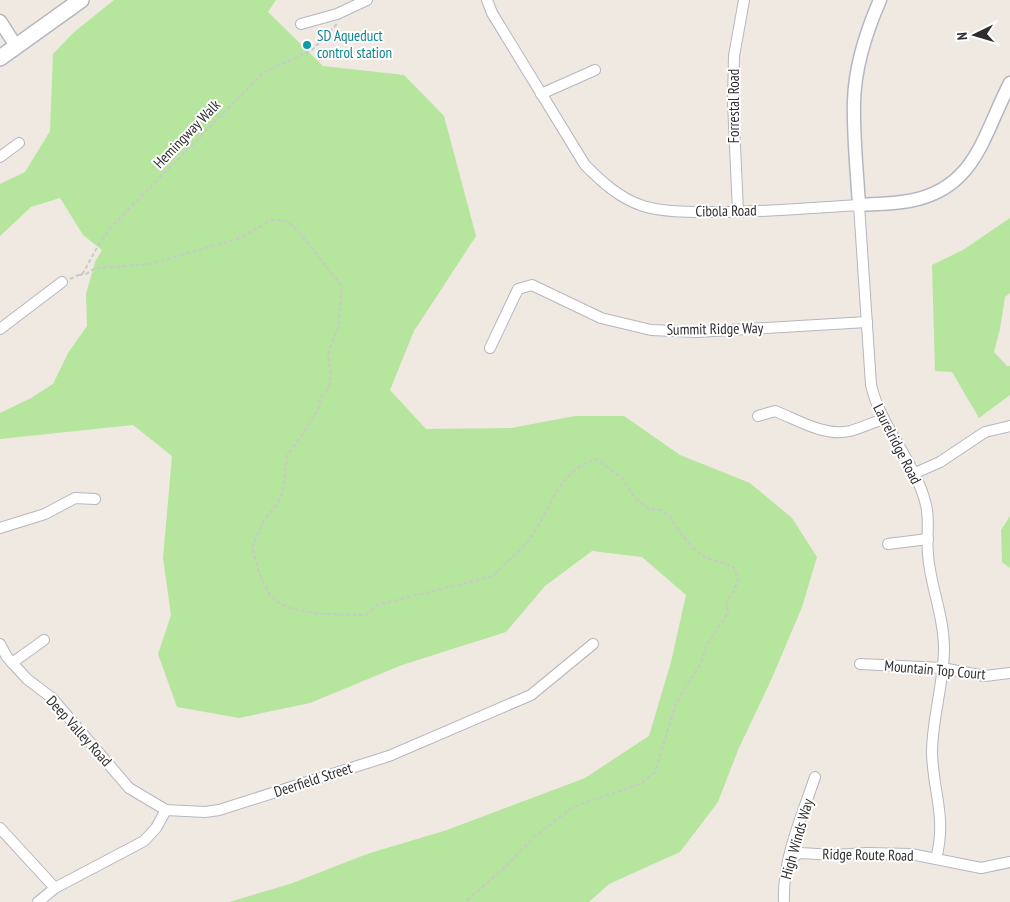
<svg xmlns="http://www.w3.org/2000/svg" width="1010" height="902" viewBox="0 0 1010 902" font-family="'PT Sans Narrow',sans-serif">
<rect width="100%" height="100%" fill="#efe9e1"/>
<g fill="#b6e59e">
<polygon points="114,0 276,0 268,12 323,66 404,75 444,116 476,236 414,331 390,390 426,429 511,428 575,416 624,416 680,455 750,483 792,518 817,557 802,607 772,678 738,750 718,802 680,852 609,884 589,902 229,902 290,884 367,854 447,830 585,778 649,736 671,662 686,595 642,557 592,551 545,586 506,632 402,665 310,703 239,718 177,707 158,654 171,615 163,558 172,456 133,425 0,439 0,413 31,398 53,384 68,353 87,326 86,294 95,262 102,250 83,235 60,198 31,207 0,236 0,184 25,172 50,131 53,54 73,33"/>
<polygon points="1010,218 1010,293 1005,297 1000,329 994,352 1007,366 1010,366 1010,395 979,418 952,372 935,371 932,265 963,250"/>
<polygon points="1010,516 1010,568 1002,562 1001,530"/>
</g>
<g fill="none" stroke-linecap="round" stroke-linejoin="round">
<defs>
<g id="minor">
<path d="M487,0L492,13L585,165C602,182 619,198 643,206C664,212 685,212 707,212C758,213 808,208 859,205L871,385C881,428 916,462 926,505C930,521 926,538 928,554C930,586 944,615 944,648C944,683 932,718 932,753C933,792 947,817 936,859"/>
<polyline points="301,24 337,14 367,0"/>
<polyline points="541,94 595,70"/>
<polyline points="0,157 19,143"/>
<polyline points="738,212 733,102 734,56 744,0"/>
<polyline points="0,329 62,282"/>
<polyline points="490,348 518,289 532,285 601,318 651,330 697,332 867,322"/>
<path d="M758,416L775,411C798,420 825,437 850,431C861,428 872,423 883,419"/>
<polyline points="913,474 940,462 985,432 1010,426"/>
<polyline points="0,528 45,514 75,498 95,499"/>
<polyline points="888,544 928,539"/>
<polyline points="0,644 7,657 27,679 52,698 129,788 166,810 205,812 219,810 389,756 531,695 593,644"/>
<polyline points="12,663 44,640"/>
<polyline points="860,664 942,668 985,676 1010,673"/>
<polyline points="0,828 55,888"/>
<polyline points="789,862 791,858 800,853 834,855 867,853 911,854 981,868 1010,862"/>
<polyline points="38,902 55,888 144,841 156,828 166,810"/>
<path d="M784,902C782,860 802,816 815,777"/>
</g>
<g id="tertiary">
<path d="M880,0C866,32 855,66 854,101C853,135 857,171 859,205C875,204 892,204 909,201C976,189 983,135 1010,83"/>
<polyline points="0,21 16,46"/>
</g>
<polyline id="secondary" points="0,58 81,0"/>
</defs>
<use href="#minor" stroke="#b4b7c1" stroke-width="12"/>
<use href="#tertiary" stroke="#b4b7c1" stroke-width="15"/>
<use href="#secondary" stroke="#b4b7c1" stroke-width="18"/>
<g stroke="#c9c9c9" stroke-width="2" stroke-dasharray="4 2.5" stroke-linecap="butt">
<path d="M79,275L86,274L95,268L150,264L240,238L272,220L287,221L297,230L342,286L338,328L328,353L331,374L329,388L321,397L318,409L307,428L287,456L283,491L277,505L265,518L252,547L259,573L270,595L278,602L290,608L319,614L366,615L377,605L494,576C504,563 519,553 529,540C550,511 558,469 597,459L622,478L635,498L649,509L661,510L670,516L676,527L693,548L706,558L733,566L738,579L734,591L727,600L728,611L724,619L707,644L701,663L676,703L655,772L640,784L573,807L535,836L502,870L465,902"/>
<polyline points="70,279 83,273 99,244 112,226 263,73 312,50 337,24"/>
</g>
<use href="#minor" stroke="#fff" stroke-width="10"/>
<use href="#tertiary" stroke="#fff" stroke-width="12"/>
<use href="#secondary" stroke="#fff" stroke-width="15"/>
</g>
<circle fill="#0f9aa8" stroke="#fff" stroke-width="2" cx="307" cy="45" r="5"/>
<g text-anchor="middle" stroke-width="4" stroke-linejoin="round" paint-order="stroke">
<g font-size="15" fill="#0d838f" stroke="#fff" text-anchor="start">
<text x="317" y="41">SD Aqueduct<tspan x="317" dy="17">control station</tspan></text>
</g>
<g font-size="15" fill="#2e2e2e" stroke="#fff">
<text transform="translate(734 106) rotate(-90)" y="5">Forrestal Road</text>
<text transform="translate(187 134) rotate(-46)" y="5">Hemingway Walk</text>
<text transform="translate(726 211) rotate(-1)" y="5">Cibola Road</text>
<text transform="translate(715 329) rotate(-1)" y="5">Summit Ridge Way</text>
<text transform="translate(897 444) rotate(63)" y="5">Laurelridge Road</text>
<text transform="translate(935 670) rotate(5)" y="5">Mountain Top Court</text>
<text transform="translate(79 731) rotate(48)" y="5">Deep Valley Road</text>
<text transform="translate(313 780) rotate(-18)" y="5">Deerfield Street</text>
<text transform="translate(797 839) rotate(-74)" y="5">High Winds Way</text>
<text transform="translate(868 855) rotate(1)" y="5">Ridge Route Road</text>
</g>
</g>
<g transform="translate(975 35) rotate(265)" stroke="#ffffff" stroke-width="4" paint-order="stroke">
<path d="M0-4L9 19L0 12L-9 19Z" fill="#2e2e2e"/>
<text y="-8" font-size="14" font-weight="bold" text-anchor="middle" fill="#2e2e2e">N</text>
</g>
</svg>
